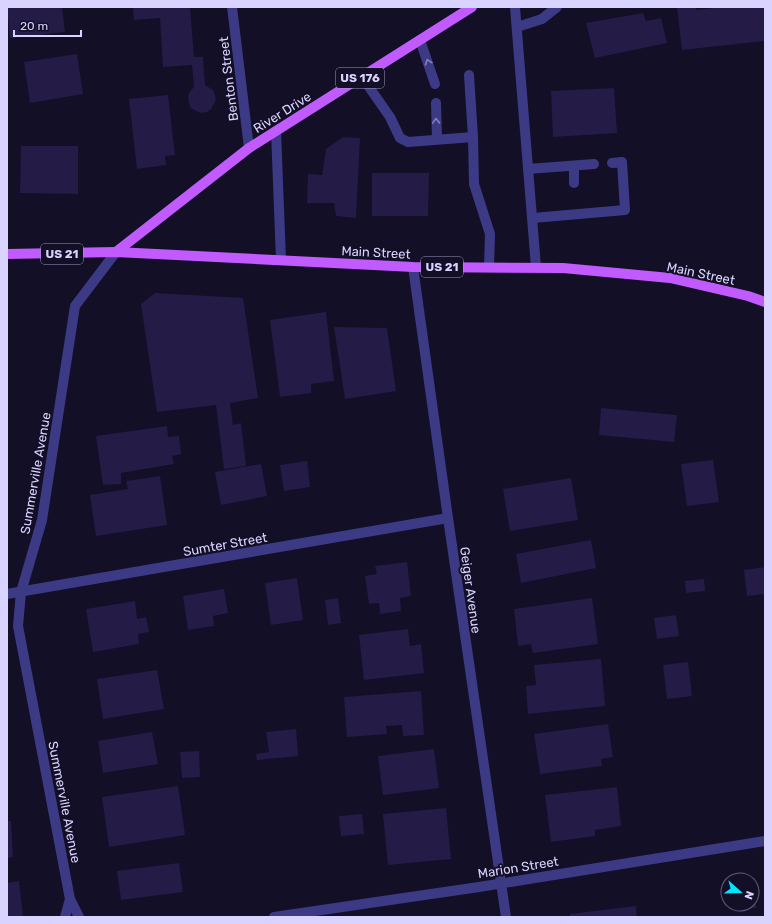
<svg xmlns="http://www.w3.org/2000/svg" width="772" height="924" viewBox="0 0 772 924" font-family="Rubik,sans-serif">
<rect width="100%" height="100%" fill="#130f26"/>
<g fill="#241b47">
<polygon points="7,7 62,7 65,32 10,38"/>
<polygon points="133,7 190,7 194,57 203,57 205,85 213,90 215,95 216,100 211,109 207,112 202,113 196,111 191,108 189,103 188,97 189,93 194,87 192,65 163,67 160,18 134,20"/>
<polygon points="677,7 696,7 696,10 723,7 765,7 765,41 682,50"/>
<polygon points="643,13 646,21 661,18 667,43 595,58 586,23"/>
<polygon points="77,54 83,94 30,103 24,62"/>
<polygon points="614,88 617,133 553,137 551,91"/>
<polygon points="168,95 175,155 165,156 166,165 137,169 129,99"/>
<polygon points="343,137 360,138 356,218 336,216 334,203 307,203 308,174 322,175 326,149"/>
<polygon points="21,146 78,146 78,194 20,193"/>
<polygon points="372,173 429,173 428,216 372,216"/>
<polygon points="155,293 243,298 258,398 230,403 233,425 241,423 246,466 224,469 216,405 157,412 141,304"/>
<polygon points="326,312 334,381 311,384 311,393 280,397 270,320"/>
<polygon points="334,327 387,328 396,391 345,399"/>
<polygon points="601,408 677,415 674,442 599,435"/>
<polygon points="167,426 168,437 179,436 181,454 172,456 174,464 121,473 121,484 103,485 96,436"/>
<polygon points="713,460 719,502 687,506 681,464"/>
<polygon points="307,461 310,487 284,491 280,465"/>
<polygon points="261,464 267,496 221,505 215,472"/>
<polygon points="160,476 167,525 96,536 90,495 128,489 126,481"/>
<polygon points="571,478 578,520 510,531 503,489"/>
<polygon points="591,540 596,568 521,583 516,554"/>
<polygon points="407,562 411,596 400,598 401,611 380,614 379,603 369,604 365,576 377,574 375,566"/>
<polygon points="765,567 765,594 747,596 744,570"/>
<polygon points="297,578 303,620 271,625 265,583"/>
<polygon points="704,579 705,591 686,593 685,581"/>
<polygon points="224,589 228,613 213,616 214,626 188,630 183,596"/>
<polygon points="338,598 341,623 328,625 325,600"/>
<polygon points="592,598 598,644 533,653 531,644 518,646 514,609"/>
<polygon points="135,601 137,619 146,617 149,632 138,634 139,644 93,652 86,609"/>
<polygon points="676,615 679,636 657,639 654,618"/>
<polygon points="408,629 410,646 421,644 424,673 364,680 359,635"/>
<polygon points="601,659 605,706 528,714 526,686 536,685 534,665"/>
<polygon points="688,662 692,696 667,699 663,665"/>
<polygon points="157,670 164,709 103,719 97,679"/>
<polygon points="421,691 424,735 403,736 402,725 386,726 387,734 347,737 344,697"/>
<polygon points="608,724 613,757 601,759 602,766 540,774 534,734"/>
<polygon points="296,729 298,756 257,760 256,754 269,752 266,732"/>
<polygon points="152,732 158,764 103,773 98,741"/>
<polygon points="434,749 439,788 383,795 378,756"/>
<polygon points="199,751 200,777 182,778 180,752"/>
<polygon points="178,786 185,835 109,847 102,797"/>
<polygon points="617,787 621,826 595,830 595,836 551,842 545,795"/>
<polygon points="446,808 451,859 388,865 383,814"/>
<polygon points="362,814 364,834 341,836 339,816"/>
<polygon points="7,821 11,821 13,857 7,858"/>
<polygon points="179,863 183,892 121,900 117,871"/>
<polygon points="19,881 23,917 7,917 7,883"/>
<polygon points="752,882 756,882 756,908 730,908 730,904 752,904"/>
<polygon points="636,906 637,917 570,917 570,914"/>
</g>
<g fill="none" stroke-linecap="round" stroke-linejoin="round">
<g stroke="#3d3a85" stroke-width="10">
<polyline points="515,7 536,267"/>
<polyline points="517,27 542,19 557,7"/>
<polyline points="420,40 435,84"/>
<polyline points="469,75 473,137 474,184 490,234 489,267"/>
<polyline points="362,77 390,117 400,138 408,142 473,137"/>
<polyline points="436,103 437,139"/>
<polyline points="276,131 281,260"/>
<polyline points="574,166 574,183"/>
<polyline points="528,169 594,164"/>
<polyline points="533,218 625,210 622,162 612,163"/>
</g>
<g stroke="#3d3a85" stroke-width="10">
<polyline points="232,7 249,148"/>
<polyline points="413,267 448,518 506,917"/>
<polyline points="7,594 448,518"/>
<polyline points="65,917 70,899"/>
<polyline points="79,917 70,899 18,626 21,592 42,520 75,306 116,252"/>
<polyline points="274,917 479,887 765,841"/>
</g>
<g stroke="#c25bff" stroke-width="10">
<polyline points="116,252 249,148 472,7"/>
<polyline points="7,254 116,252 413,267 563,268 670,278 748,296 765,302"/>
</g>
</g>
<defs><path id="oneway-chevron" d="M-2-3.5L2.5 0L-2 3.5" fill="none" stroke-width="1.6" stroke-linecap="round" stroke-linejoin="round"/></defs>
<g stroke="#837fbc">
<use href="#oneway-chevron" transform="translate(428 62) rotate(-109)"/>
<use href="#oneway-chevron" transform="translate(436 121) rotate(-92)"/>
</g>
<g text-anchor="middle" stroke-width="4" stroke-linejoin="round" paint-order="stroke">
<g fill="#130f26" stroke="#9e99be" stroke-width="1">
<rect x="336" y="68" width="48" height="20" rx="3"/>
<rect x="41" y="244" width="42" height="20" rx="3"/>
<rect x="421" y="257" width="42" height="20" rx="3"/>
</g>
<g font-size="12" font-weight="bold" fill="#d9d4ff">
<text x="360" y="82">US 176</text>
<text x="62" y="258">US 21</text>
<text x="442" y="271">US 21</text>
</g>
<g font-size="13" fill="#d9d4ff" stroke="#130f26">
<text transform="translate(228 79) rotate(-97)" y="5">Benton Street</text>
<text transform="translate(282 112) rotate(-32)" y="5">River Drive</text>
<text transform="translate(376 252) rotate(3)" y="5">Main Street</text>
<text transform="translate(701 273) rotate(12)" y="5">Main Street</text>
<text transform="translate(35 473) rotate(-80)" y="5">Summerville Avenue</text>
<text transform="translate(225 544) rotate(-10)" y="5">Sumter Street</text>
<text transform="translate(471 590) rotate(82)" y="5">Geiger Avenue</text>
<text transform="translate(65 802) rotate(79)" y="5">Summerville Avenue</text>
<text transform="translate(518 867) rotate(-9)" y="5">Marion Street</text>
</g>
</g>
<rect width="772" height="924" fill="none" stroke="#d9d4ff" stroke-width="16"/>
<g transform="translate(740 892) rotate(110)"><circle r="19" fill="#130f26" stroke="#625e7d"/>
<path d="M0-3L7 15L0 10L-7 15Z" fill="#00e5ff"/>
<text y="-6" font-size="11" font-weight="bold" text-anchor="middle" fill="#d9d4ff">N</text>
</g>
<path d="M14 30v6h67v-6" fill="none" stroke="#d9d4ff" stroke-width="2"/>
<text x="20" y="30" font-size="12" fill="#d9d4ff" stroke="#130f26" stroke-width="3" paint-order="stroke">20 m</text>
</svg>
